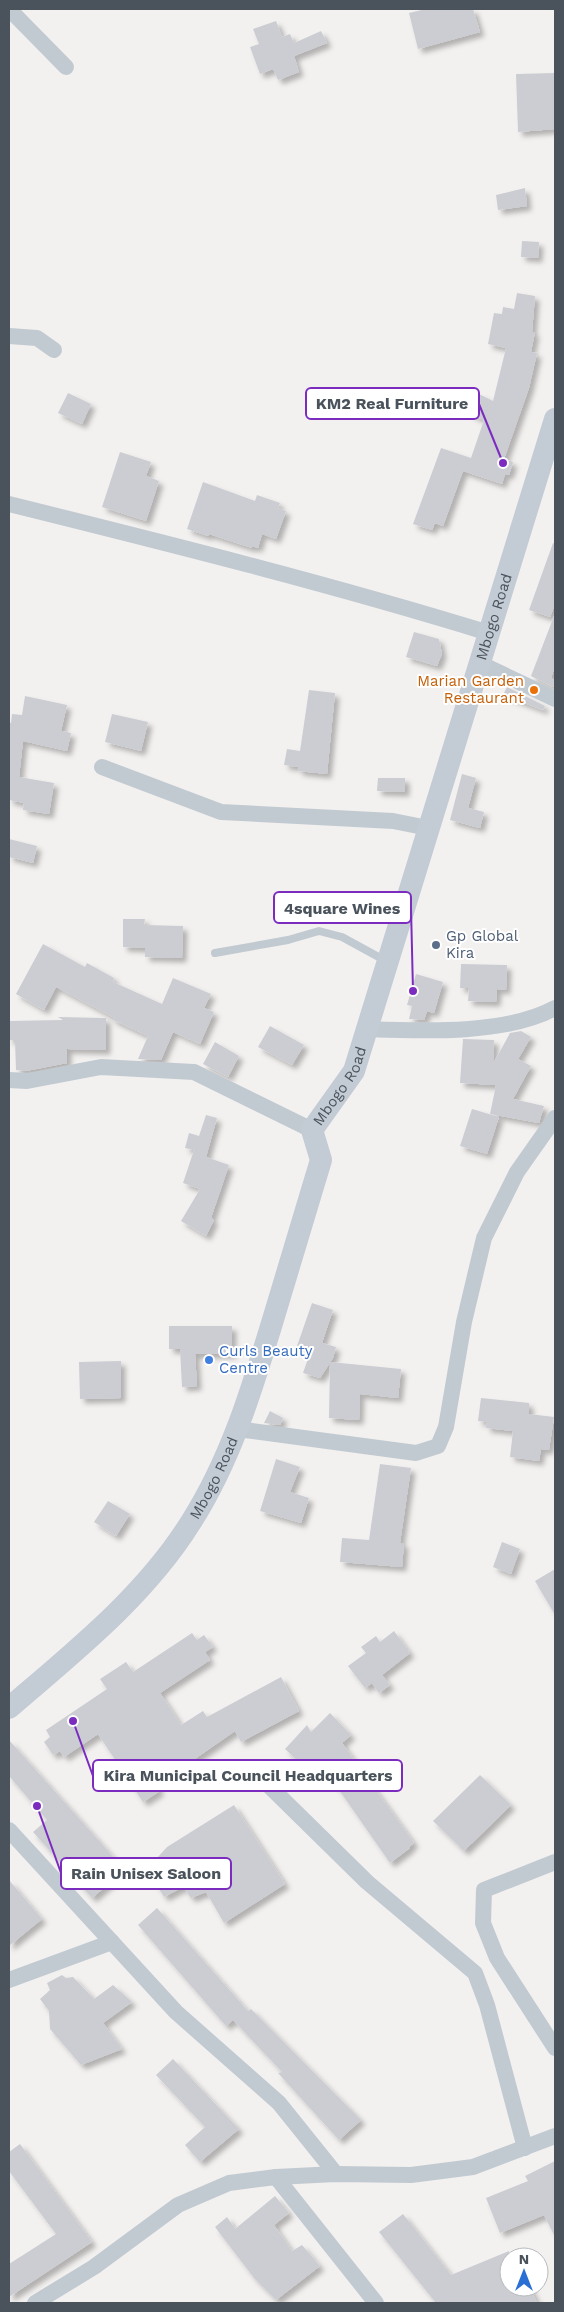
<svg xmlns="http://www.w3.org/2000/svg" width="564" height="2312" viewBox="0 0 564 2312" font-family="'Work Sans',sans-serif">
<defs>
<filter id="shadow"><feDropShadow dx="4.5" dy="4.5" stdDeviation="2.5" flood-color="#0004"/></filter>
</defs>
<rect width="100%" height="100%" fill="#f3f1f0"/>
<g fill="#cbcdd2" filter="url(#shadow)">
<polygon points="426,9 473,9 480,32 418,49 409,13"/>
<polygon points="276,21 282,37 290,34 294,43 321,31 327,43 294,56 299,72 278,80 273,69 260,74 250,47 259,44 253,29"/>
<polygon points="555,73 555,129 518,132 516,74"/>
<polygon points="525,188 527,206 498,210 496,195"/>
<polygon points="522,241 539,242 538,258 521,257"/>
<polygon points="517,293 535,296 532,332 535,332 531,352 537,353 529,388 504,459 513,462 509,475 505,474 502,484 463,471 443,526 435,523 432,530 413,524 441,448 471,458 484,420 470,414 479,394 493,401 506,348 488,344 494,313 502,314 503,307 514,309"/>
<polygon points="68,393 91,404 82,424 58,413"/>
<polygon points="120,452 151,462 146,476 159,481 146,521 102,507"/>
<polygon points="203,482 255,501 257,495 280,503 278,508 286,511 276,539 262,534 258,548 252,546 252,548 209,534 208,536 187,529"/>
<polygon points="553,543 555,544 555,604 550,617 529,610"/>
<polygon points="554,616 555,666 551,678 555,681 553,687 531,676"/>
<polygon points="414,632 439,639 442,654 437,666 406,657"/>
<polygon points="507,687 545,706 543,710 503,695"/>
<polygon points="309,690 335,693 327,774 298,771 299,767 284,765 287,749 300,751"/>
<polygon points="25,696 67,705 61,731 71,733 67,751 23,741 19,777 54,783 49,814 23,810 24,803 9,800 9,723 11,723 12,714 22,715"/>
<polygon points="112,714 148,722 141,751 105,742"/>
<polygon points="462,774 476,778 468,808 484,812 480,828 450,820"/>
<polygon points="378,778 405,778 405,792 377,791"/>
<polygon points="9,839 37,846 33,863 9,857"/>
<polygon points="123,919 145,919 144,925 183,926 182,958 145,957 145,948 123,947"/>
<polygon points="43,944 85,967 87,963 114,978 113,982 162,1004 173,978 211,994 204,1008 214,1012 200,1044 173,1032 161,1060 138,1059 148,1036 109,1018 115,1018 56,987 44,1010 16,994"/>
<polygon points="461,964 507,965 506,990 497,989 496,1002 468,1001 469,988 460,988"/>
<polygon points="416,974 443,982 434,1013 427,1011 424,1020 409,1019 412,1006 407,1005"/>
<polygon points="58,1017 106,1018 106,1050 67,1049 67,1063 26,1071 16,1070 15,1040 9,1040 9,1021 63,1020"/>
<polygon points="270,1026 304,1045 292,1065 258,1047"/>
<polygon points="521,1031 531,1037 518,1059 531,1066 513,1099 544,1106 539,1123 490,1114 496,1085 460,1083 463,1039 494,1040 493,1064 510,1033"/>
<polygon points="215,1042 239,1056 228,1077 203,1064"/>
<polygon points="472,1109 499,1117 487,1154 460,1146"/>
<polygon points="206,1115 217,1118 206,1157 229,1165 211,1218 214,1220 206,1236 181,1221 200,1189 183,1183 194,1150 185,1148 189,1133 199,1136"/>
<polygon points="312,1303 333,1310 322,1343 336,1347 333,1358 320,1378 303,1373 310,1353 297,1346"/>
<polygon points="169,1326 232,1326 232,1354 195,1354 197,1386 182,1387 180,1349 169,1349"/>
<polygon points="121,1361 121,1398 80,1399 79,1362"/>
<polygon points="330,1362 401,1369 398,1398 360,1394 359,1420 329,1418"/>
<polygon points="481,1398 529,1403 529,1414 554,1417 549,1450 541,1449 539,1461 510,1457 513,1431 486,1428 487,1422 478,1421"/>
<polygon points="270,1411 283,1418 280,1425 264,1423"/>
<polygon points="276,1459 300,1467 290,1492 309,1498 301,1523 260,1511"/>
<polygon points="380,1464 411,1468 400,1543 404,1543 402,1567 340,1562 342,1538 369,1540"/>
<polygon points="108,1501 130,1514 116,1536 94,1522"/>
<polygon points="502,1542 520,1549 511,1574 493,1567"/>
<polygon points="555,1569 555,1615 535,1581"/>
<polygon points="394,1631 410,1653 382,1675 390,1685 379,1693 372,1683 365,1688 348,1666 366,1653 361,1647 376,1636 380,1642"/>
<polygon points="192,1633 197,1640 204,1635 213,1647 205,1652 210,1660 160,1693 181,1725 203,1711 207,1717 281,1677 299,1711 241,1742 235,1731 156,1786 160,1791 143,1802 98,1734 64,1757 60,1751 53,1755 44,1742 50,1737 46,1730 107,1689 100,1679 126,1662 133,1672"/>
<polygon points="330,1713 351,1735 342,1743 414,1843 409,1847 410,1848 390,1863 321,1764 312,1774 285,1749 307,1725 311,1732"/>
<polygon points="9,1740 125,1870 92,1898 33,1832 47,1820 9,1776"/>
<polygon points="480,1775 511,1805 464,1851 433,1821"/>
<polygon points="234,1805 285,1884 224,1923 206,1892 191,1898 183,1887 164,1897 147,1869 167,1847"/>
<polygon points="9,1880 42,1919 9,1946"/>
<polygon points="157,1908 248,2011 251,2009 361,2120 339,2140 278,2073 282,2072 233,2020 226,2026 138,1925"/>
<polygon points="62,1975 66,1978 73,1977 94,1999 113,1985 132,2002 103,2023 122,2049 81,2065 50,2029 49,2011 40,1999 50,1990 47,1983"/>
<polygon points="173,2059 239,2129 200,2162 185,2145 205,2127 156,2075"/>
<polygon points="20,2144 92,2242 9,2297 9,2264 56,2234 9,2171 9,2152"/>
<polygon points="555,2161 555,2237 544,2215 500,2233 486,2198 528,2181 525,2176"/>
<polygon points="275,2196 289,2213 274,2225 292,2251 302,2245 320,2266 276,2300 254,2278 215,2227 227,2217 235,2229"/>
<polygon points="403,2214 451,2275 509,2251 509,2287 530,2287 537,2303 436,2303 379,2232"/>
</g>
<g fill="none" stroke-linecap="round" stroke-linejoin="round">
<polyline stroke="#c2cad1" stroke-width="8" points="215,953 288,940 319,931 342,937 386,961"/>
<g stroke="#c2cad1" stroke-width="16">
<polyline points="9,9 66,67"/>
<polyline points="9,336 37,338 54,350"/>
<path d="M9,504C170,544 330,584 489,633"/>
<polyline points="479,663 555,699"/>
<polyline points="102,767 221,812 393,821 428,828"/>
<path d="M366,1029C422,1031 505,1035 555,1008"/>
<polyline points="9,1080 27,1081 101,1067 194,1072 312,1130"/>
<polyline points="237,1429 416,1453 438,1446 446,1427 464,1322 484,1238 517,1172 555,1118"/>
<polyline points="256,1773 367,1882 475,1973 487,2005 525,2148"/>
<polyline points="9,1830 176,2012 279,2103 336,2174"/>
<polyline points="555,1862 484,1890 483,1923 497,1958 555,2048"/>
<polyline points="9,1980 112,1942"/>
<polyline points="276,2177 376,2303"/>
<polyline points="35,2303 94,2267 178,2205 229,2183 276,2177 336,2174 411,2175 473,2167 555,2136"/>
</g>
<path stroke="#c3cbd5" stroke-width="22" id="s1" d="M9,1708C74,1652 145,1596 191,1522C230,1461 251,1392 272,1323C288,1269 305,1214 321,1160L312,1130L354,1071L555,419"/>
</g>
<circle fill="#e8710a" stroke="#fff" stroke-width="2" cx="534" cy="690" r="5"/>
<circle fill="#5c6f8a" stroke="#fff" stroke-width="2" cx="436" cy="945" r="5"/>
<circle fill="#3f7fe0" stroke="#fff" stroke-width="2" cx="209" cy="1360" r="5"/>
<g text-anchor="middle" stroke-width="4" stroke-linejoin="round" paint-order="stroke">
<g font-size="15" fill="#4a535c" stroke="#fff">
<text dy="5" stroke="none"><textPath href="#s1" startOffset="1226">Mbogo Road</textPath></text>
<text dy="5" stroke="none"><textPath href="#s1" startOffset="731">Mbogo Road</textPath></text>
<text dy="5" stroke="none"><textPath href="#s1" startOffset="311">Mbogo Road</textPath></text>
</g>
<g font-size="15" fill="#c56008" stroke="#fff" text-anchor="end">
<text x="524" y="686">Marian Garden<tspan x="524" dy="17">Restaurant</tspan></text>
</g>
<g font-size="15" fill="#4e5e75" stroke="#fff" text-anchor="start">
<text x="446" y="941">Gp Global<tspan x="446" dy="17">Kira</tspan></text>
</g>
<g font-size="15" fill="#366cbe" stroke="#fff" text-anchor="start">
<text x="219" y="1356">Curls Beauty<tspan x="219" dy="17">Centre</tspan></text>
</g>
</g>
<path fill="none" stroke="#7b2cbf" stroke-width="2" d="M503 463L479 404M413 991L411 908M73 1721L93 1776M37 1806L61 1873"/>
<g fill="#7b2cbf" stroke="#fff" stroke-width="2">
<circle cx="503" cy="463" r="5"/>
<circle cx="413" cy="991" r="5"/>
<circle cx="73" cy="1721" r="5"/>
<circle cx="37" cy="1806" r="5"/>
</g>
<g fill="#fff" stroke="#7b2cbf" stroke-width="2">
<rect x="306" y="388" width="173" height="31" rx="5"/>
<rect x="274" y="892" width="137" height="31" rx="5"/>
<rect x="93" y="1760" width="309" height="31" rx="5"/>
<rect x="61" y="1858" width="170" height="31" rx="5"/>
</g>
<g font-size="16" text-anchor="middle" font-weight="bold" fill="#4a535c">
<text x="392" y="409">KM2 Real Furniture</text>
<text x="342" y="914">4square Wines</text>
<text x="248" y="1781">Kira Municipal Council Headquarters</text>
<text x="146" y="1879">Rain Unisex Saloon</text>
</g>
<rect width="564" height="2312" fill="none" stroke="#4a535c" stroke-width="20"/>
<g transform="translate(524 2272)"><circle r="24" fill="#ffffff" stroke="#b7babe"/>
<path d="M0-4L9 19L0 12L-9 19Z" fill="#296fd4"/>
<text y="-8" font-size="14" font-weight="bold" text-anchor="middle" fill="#4a535c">N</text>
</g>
</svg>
